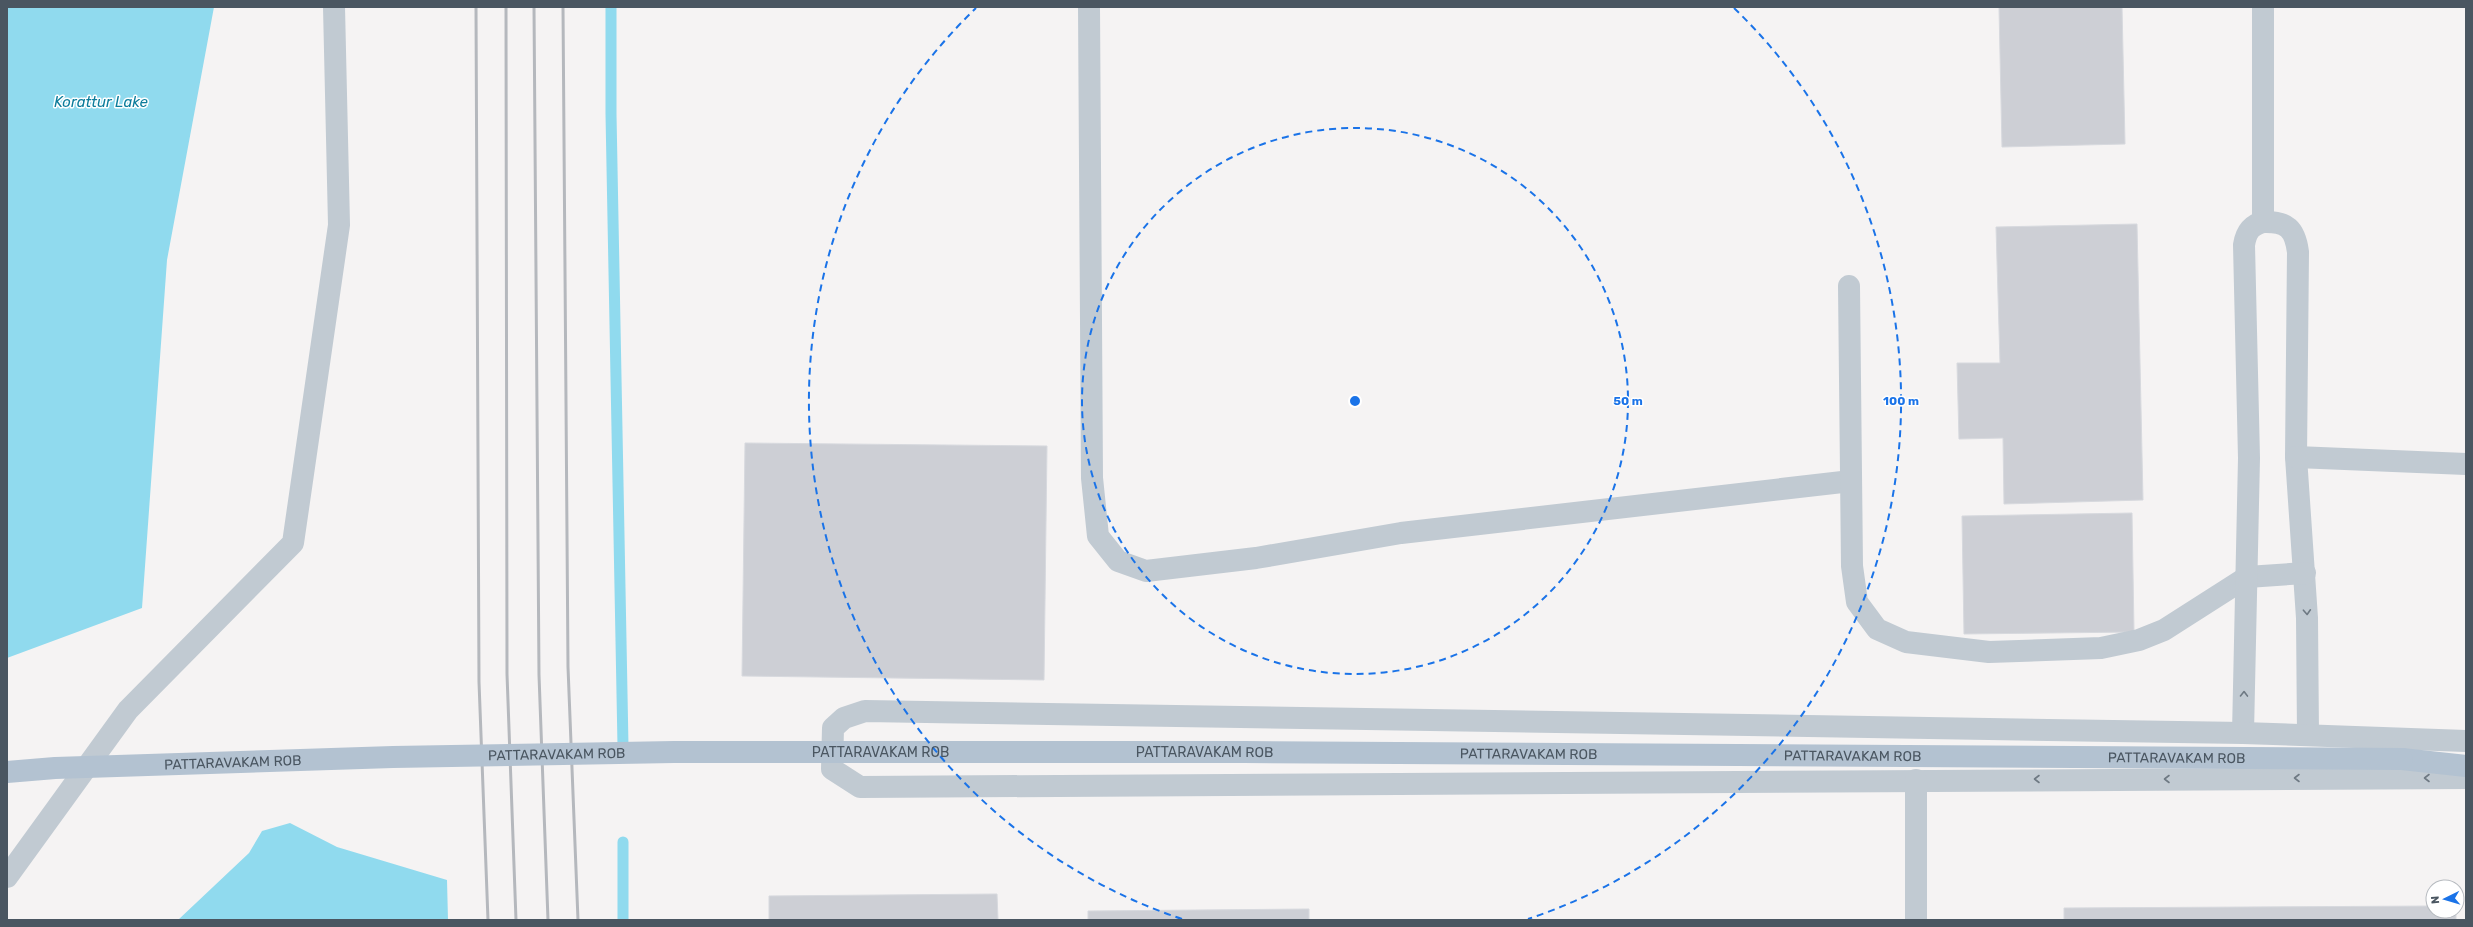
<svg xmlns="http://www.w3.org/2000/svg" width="2473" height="927" viewBox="0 0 2473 927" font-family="Rubik,sans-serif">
<rect width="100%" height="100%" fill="#f5f3f3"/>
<g fill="#90daee">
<polygon points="7,7 214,7 167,260 142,608 7,658"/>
<polygon points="290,823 337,847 447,880 448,920 178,920 249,853 262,831"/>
</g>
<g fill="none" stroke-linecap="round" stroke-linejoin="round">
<g stroke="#90daee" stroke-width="11">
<polyline points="611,7 611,114 623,746"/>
<polyline points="623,920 623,842"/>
</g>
</g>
<g fill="#cdcfd5" stroke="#d7d9de">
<polygon points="1999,7 2122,7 2125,144 2002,147"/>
<polygon points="2137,224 2143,500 2004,504 2003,438 1959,439 1957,363 2000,363 1996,227"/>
<polygon points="745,443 1047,446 1044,680 742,676"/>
<polygon points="2132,513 2134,632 1964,634 1962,516"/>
<polygon points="997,894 998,920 769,920 769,896"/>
<polygon points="2433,906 2433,911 2456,911 2456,920 2064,920 2064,908"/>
<polygon points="1309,909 1309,920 1088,920 1088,911"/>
</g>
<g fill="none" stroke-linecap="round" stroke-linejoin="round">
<g stroke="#c1cad2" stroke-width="22">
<polyline points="1089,7 1092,478 1098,536 1118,561 1146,571 1256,558 1401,533 1851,481"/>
<path d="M2263,222C2287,221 2295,229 2298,252L2296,457L2307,618L2308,735"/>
<polyline points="1849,286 1852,566 1857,602 1877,629 1906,642 1989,652 2101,648 2139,640 2164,630 2247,577 2305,573"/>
<polyline points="2296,457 2466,464"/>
<path d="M2243,733L2249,458L2244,245C2246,232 2251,225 2263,222V7"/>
<polyline points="2466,741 2243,733 865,711 844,718 833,728 832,769 860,787 2466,778"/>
<polyline points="7,877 128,710 293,543 339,225 334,7"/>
<polyline points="1916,920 1916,780"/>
</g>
<polyline stroke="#b3c2d1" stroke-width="22" points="2402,759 2466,766"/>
<g stroke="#b5b8bd" stroke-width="3">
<polyline points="476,7 479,682 488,920"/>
<polyline points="506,7 507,674 516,920"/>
<polyline points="534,7 539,675 548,920"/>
<polyline points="563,7 568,667 578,920"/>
</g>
<path stroke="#b3c2d1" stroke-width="22" id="s1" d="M7,772L55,768L393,757L674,752H1244L2402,759"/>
</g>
<defs><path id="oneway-chevron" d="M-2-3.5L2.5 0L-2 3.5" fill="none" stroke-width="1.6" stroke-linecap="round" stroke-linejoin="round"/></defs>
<g stroke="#6e7983">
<use href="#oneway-chevron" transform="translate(2307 612) rotate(87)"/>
<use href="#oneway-chevron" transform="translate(2244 694) rotate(-89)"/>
<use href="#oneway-chevron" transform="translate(2297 778) rotate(180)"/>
<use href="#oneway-chevron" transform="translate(2427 778) rotate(180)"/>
<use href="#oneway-chevron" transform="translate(2037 779) rotate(180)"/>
<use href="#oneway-chevron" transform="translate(2167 779) rotate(180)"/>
</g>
<g fill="none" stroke="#1a73e8" stroke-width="2" stroke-dasharray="7 5">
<circle cx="1355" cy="401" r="273"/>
<path d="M1182 919A546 546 0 0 1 976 8M1734 8A546 546 0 0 1 1528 919"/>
</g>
<g text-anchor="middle" stroke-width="3" stroke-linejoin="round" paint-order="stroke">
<g font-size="14" fill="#4a5661" stroke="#fff">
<text dy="5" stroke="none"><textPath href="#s1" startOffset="874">PATTARAVAKAM ROB</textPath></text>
<text dy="5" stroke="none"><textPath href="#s1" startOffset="1198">PATTARAVAKAM ROB</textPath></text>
<text dy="5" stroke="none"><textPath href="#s1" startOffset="1522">PATTARAVAKAM ROB</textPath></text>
<text dy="5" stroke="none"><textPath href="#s1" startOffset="550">PATTARAVAKAM ROB</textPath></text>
<text dy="5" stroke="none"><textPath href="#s1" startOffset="1846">PATTARAVAKAM ROB</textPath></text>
<text dy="5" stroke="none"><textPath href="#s1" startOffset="2170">PATTARAVAKAM ROB</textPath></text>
<text dy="5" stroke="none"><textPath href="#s1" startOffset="226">PATTARAVAKAM ROB</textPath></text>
</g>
<g font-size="15" font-style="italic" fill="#0c7c9b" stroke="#fff">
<text x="101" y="107">Korattur Lake</text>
</g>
</g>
<circle cx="1355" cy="401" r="6" fill="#1a73e8" stroke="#fff" stroke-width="2"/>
<g font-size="12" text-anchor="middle" font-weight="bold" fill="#1a73e8" stroke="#fff" stroke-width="3" stroke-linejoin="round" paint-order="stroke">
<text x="1628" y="405">50 m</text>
<text x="1901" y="405">100 m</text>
</g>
<rect width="2473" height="927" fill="none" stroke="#4a5661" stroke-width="16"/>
<g transform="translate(2445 899) rotate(265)"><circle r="19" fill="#ffffff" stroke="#b7bbc0"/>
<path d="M0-3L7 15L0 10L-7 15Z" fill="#1a73e8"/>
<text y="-6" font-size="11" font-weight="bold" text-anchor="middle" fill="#4a5661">N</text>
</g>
</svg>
